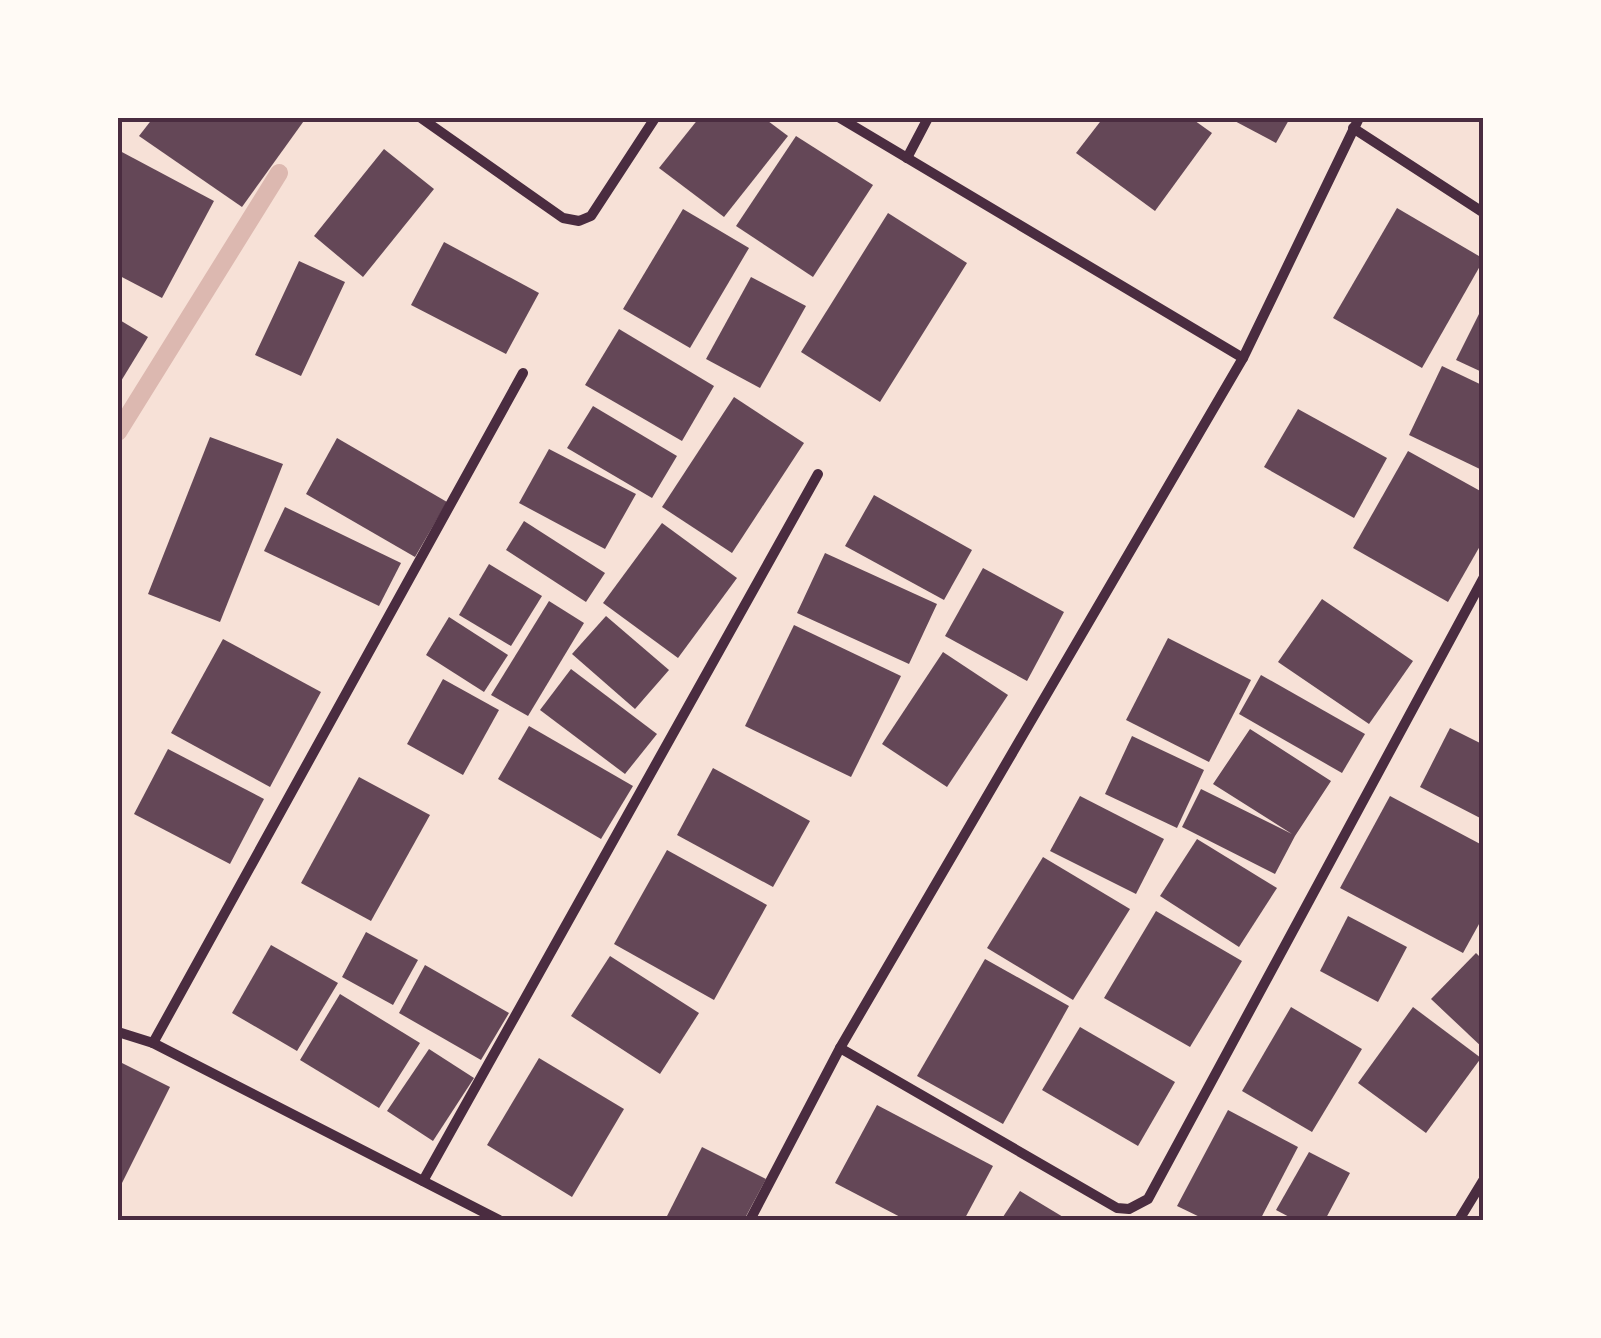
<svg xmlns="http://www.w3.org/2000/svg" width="1601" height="1338" viewBox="0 0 1601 1338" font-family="'Varela Round',sans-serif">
<rect width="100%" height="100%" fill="#f7e1d7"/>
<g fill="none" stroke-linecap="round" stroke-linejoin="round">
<polyline stroke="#dcb8b0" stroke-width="18" points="118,432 279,173"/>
</g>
<g fill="#644757">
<polygon points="153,118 306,118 242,207 139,136"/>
<polygon points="699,118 764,118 788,136 724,217 659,168"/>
<polygon points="1103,118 1191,118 1212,133 1155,211 1076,153"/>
<polygon points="1229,118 1290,118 1276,143"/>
<polygon points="796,136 873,185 813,277 736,226"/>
<polygon points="384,149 434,189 363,277 314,236"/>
<polygon points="120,151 214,201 162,298 118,275 118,157"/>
<polygon points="1397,208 1484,259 1422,368 1333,318"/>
<polygon points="683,209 749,248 690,348 623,309"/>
<polygon points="888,213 967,263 880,402 801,352"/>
<polygon points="444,242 539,293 506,354 411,305"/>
<polygon points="299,261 345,282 301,376 255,355"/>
<polygon points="751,277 806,306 760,388 706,359"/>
<polygon points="1484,304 1484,373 1456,360"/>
<polygon points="118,319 148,337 118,386"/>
<polygon points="619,329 714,386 682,441 585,385"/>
<polygon points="1442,366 1484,386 1484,471 1409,435"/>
<polygon points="734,397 804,443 732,553 662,507"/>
<polygon points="593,406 677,456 652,498 567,448"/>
<polygon points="1298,409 1387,458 1354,518 1264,467"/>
<polygon points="210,437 283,464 220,622 148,594"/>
<polygon points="337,438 447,502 415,557 306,494"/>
<polygon points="549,449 636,494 605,549 519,503"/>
<polygon points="1408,451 1484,493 1484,539 1448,602 1353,548"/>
<polygon points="874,495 972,550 944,600 845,546"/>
<polygon points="285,507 401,563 379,606 264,551"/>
<polygon points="524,521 605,573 586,602 506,550"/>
<polygon points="662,523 737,578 678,658 603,603"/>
<polygon points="825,553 937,604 909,664 797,613"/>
<polygon points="489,564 542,596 511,646 459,615"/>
<polygon points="983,568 1064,612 1027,681 945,636"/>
<polygon points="1322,599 1413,661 1369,724 1278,662"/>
<polygon points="549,601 584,623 528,716 491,695"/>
<polygon points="606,616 669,670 635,709 572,654"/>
<polygon points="449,617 508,655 484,692 426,655"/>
<polygon points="794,625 901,676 851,777 745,726"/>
<polygon points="1168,638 1251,680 1209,762 1126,720"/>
<polygon points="223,639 321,692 270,787 171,733"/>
<polygon points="943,652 1008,695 947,787 882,744"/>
<polygon points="571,669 657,734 625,774 540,710"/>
<polygon points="1261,675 1365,734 1342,773 1239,714"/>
<polygon points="443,679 499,710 463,775 407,744"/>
<polygon points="529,726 633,786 601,839 498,779"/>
<polygon points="1450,728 1484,745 1484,820 1420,787"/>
<polygon points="1250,729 1331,781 1295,836 1275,874 1182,827 1201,789 1292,834 1213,784"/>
<polygon points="1132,736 1204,770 1177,828 1105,794"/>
<polygon points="168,749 264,799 230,864 134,814"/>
<polygon points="713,768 810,821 773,887 677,835"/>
<polygon points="359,777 430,815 371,921 301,883"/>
<polygon points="1080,796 1164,839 1136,894 1050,851"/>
<polygon points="1390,796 1484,846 1484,915 1463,953 1340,888"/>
<polygon points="1197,839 1277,888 1239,947 1160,896"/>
<polygon points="667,850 767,905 714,1000 614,944"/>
<polygon points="1043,857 1130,909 1073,1000 987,948"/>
<polygon points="1156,911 1242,961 1190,1047 1104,998"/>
<polygon points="1348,916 1407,947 1378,1002 1320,971"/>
<polygon points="366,932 418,960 393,1005 342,977"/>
<polygon points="271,945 338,983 297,1051 232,1013"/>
<polygon points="1476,953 1484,961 1484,1049 1431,999"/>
<polygon points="610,956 699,1013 660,1074 571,1016"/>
<polygon points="985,959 1069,1006 1003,1124 917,1076"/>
<polygon points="425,965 509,1013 481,1060 399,1013"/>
<polygon points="340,994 420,1043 379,1108 300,1060"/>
<polygon points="1291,1007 1362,1049 1312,1132 1242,1091"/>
<polygon points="1413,1007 1481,1058 1426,1133 1358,1083"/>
<polygon points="1080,1027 1175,1082 1138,1146 1042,1090"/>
<polygon points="429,1049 474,1078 433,1141 387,1111"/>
<polygon points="539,1058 624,1109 572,1197 487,1145"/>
<polygon points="118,1061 170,1087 118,1191"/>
<polygon points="877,1105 993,1166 964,1220 906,1220 835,1183"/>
<polygon points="1228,1110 1298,1147 1260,1220 1206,1220 1177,1206"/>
<polygon points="702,1147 766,1179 744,1220 665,1220"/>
<polygon points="1309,1152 1350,1173 1325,1220 1295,1220 1276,1210"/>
<polygon points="1020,1191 1068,1220 1001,1220"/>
</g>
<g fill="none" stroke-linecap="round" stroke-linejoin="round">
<g stroke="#4a2c40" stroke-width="10">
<polyline points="421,118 563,218 579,221 591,216 655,118"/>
<polyline points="840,118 1243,358"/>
<polyline points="1353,128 1484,213"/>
<polyline points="907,158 928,118"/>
<polyline points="118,1032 153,1043 499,1220"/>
<polyline points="153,1043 523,373"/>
<polyline points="840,1048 1117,1208 1129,1209 1148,1199 1484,577"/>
<polyline points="423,1181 818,474"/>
<polyline points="750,1220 840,1048 1243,358 1359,118"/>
<polyline points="1459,1220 1484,1179"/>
</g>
</g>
<rect width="1601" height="1338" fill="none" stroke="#fffaf5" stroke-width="240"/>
<rect x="120" y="120" width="1361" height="1098" fill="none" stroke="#4a2c40" stroke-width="4"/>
</svg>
